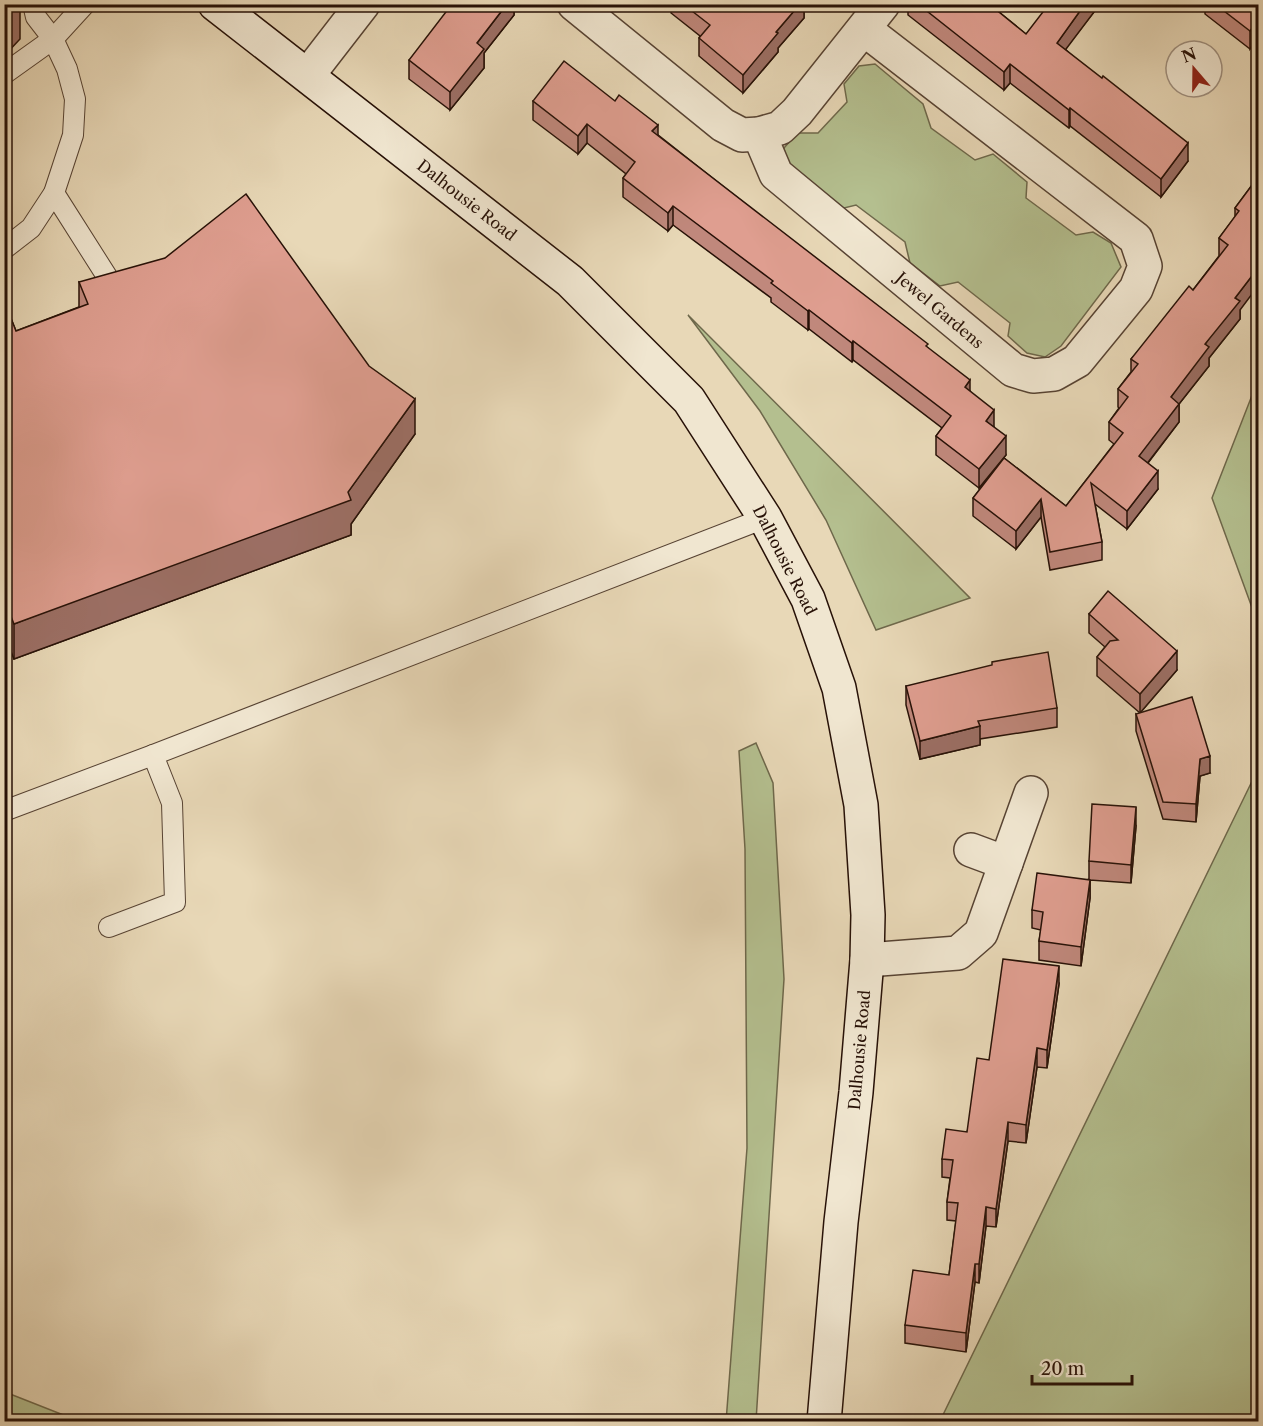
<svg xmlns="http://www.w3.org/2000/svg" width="1263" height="1426" viewBox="0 0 1263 1426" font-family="'Libre Caslon Text',serif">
<rect width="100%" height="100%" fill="#e8d8b7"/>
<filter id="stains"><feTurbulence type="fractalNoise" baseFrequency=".00333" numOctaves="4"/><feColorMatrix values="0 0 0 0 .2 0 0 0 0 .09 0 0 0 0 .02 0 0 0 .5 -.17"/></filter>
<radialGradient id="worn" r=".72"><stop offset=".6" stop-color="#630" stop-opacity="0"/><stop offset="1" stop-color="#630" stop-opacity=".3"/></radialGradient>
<g fill="#b4bf8f" stroke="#6e684b" stroke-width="1.5">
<polygon points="875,64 923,104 931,128 975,160 993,154 1027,182 1026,198 1076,235 1093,232 1111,243 1121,267 1061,346 1045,357 1027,353 1008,336 1010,323 958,282 940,286 910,263 905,242 856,205 840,209 787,166 784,148 797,133 818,133 847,102 844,84 859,66"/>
<polygon points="688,315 970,598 876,630 826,520 760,411"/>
<polygon points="1258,380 1258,624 1212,498"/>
<polygon points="756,743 773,783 784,979 756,1421 726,1422 747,1148 745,849 739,751"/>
<polygon points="1258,769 1258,1421 940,1421"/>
<polygon points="5,1392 71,1418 106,1421 5,1421"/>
</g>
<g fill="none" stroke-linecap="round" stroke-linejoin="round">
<defs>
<g id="service">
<polyline points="4,74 53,39 85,4"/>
<polyline points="54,193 113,286"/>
<polyline points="4,249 31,228 54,193 73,135 75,99 67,69 53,39 36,17 33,4"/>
<polyline points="4,811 153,755 765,518"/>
<polyline points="109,927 175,902 172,803 153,755"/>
</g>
<g id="minor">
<polyline points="574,4 723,125 742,135 759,134 780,128 797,112 883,4"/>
<polyline points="308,75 363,4"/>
<polyline points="759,134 776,174 1013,370 1033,376 1054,374 1077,361 1136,289 1145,266 1136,239 864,29"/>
<polyline points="971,850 1006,863"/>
<polyline points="867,960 958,953 981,933 1031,793"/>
</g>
<polyline id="secondary" points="215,4 570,281 689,400 765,518 808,599 839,688 861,805 868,915 867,960 856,1092 841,1222 824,1422"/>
</defs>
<use href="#service" stroke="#574333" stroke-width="22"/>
<use href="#minor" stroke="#574333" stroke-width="36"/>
<use href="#secondary" stroke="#271107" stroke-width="36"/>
<use href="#service" stroke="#f0e6d0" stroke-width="20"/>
<use href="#minor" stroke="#f0e6d0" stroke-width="33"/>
<use href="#secondary" stroke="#f0e6d0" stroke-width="33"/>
</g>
<g fill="#c0887c" stroke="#271107" stroke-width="1.5">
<polygon points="514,4 514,15 484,53 484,68 450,110 409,79 409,60"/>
<polygon points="671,4 727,4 729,6 804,4 804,18 778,48 778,52 743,93 699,56 699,38 700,36 671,13"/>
<polygon points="908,4 989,4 1026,34 1094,4 1094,12 1065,49 1188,161 1161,197 1070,126 1069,128 1010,83 1004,90 908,15"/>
<polygon points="1205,4 1258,4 1258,38 1250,49 1205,14"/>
<polygon points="533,101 658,135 928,348 970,391 994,427 1006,455 979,488 936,455 936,436 942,428 853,360 852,362 809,329 808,330 771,302 771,298 673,225 668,231 623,197 623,178 626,174 587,143 578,154 533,120"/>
<polygon points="1258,177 1240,310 1240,319 1209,358 1209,366 1179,404 1179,422 1148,463 1158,489 1127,529 1095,504 1102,542 1102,560 1050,570 1041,517 1016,549 973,516 973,498 1004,458 1066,506 1114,444 1109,440 1109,422 1119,408 1118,407 1118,389 1131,372 1131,359 1193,290 1219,256 1219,238 1235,217 1235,208"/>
<polygon points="79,282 415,434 351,524 351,535 14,659 4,634 4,301 16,331 79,307"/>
<polygon points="1089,614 1177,670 1140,713 1097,676 1097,657 1105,647 1089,633"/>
<polygon points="906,686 1057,708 1057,727 980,739 980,745 920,759 906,705"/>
<polygon points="1136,714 1210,773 1200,776 1196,822 1163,819 1136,731"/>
<polygon points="1136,826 1131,883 1090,880 1090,898 1081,966 1039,960 1039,941 1041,930 1032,928 1032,910 1089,879 1089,861"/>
<polygon points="1059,984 1047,1068 1037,1067 1026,1143 1008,1141 996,1227 986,1226 979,1283 975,1282 966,1352 905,1343 905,1325 949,1275 956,1221 947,1220 947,1202 950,1178 942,1177 942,1159 967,1132 989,1060"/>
</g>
<g fill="#9c6f65" stroke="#271107" stroke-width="1.5">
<polygon points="19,4 20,4 20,39 4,56 4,21"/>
<polygon points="507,4 514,4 514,15 484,53 484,68 450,110 450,92 477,43"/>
<polygon points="800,4 804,4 804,18 778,48 778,52 743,93 743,75 776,32"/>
<polygon points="1085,4 1094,4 1094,12 1057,61 1057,43"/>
<polygon points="1258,20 1258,38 1250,49 1250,31"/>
<polygon points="1010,64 1010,83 1004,90 1004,72"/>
<polygon points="1070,108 1070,126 1069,128 1069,110"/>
<polygon points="587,124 587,143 578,154 578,136"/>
<polygon points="658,125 658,143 652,131"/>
<polygon points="1188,143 1188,161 1161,197 1161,179"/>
<polygon points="673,206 673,225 668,231 668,213"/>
<polygon points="1258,268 1258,286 1240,310 1240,319 1209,358 1209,366 1179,404 1179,422 1139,474 1139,456 1171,397 1235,298"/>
<polygon points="809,310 809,329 808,330 808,311"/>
<polygon points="853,341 853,360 852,362 852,343"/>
<polygon points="970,380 970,399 965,387"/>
<polygon points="415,399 415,434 351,524 351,535 14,659 14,624 348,492"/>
<polygon points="994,410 994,428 986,421"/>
<polygon points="1006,436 1006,455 979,488 979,469"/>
<polygon points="1158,471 1158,489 1127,529 1127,511"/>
<polygon points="1041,499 1041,517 1016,549 1016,531"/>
<polygon points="1177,651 1177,670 1140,713 1140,694"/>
<polygon points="980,726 980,745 920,759 920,741"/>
<polygon points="1210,756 1210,773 1200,776 1196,822 1196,804 1200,759"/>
<polygon points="1136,807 1136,826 1131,883 1131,865"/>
<polygon points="1090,880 1090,898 1081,966 1081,947"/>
<polygon points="1059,966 1059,984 1047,1068 1047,1050"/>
<polygon points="1037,1048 1037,1067 1026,1143 1026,1125"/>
<polygon points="1008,1122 1008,1141 996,1227 996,1209"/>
<polygon points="986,1207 986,1226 979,1283 979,1264"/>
<polygon points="975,1264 975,1282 966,1352 966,1333"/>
</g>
<g fill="#df9e90" stroke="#271107" stroke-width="1.5">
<polygon points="4,4 19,4 4,21"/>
<polygon points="452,4 507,4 477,43 484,49 450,92 409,60"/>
<polygon points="683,4 727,4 729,6 731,4 800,4 776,32 778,33 743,75 699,38 710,25"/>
<polygon points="918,4 989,4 1026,34 1049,4 1085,4 1057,43 1102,78 1103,76 1188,143 1161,179 1070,108 1069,110 1010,64 1004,72"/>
<polygon points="1215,4 1258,4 1258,20 1250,31"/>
<polygon points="564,61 615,101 619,95 658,125 652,131 928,344 926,346 970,380 965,387 994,410 986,421 1006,436 979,469 936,436 951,416 853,341 852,343 809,310 808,311 771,283 773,281 673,206 668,213 623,178 635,162 587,124 578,136 533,101"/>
<polygon points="1258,177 1258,268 1235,298 1240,301 1205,344 1209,347 1171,397 1179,404 1139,456 1158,471 1127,511 1091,483 1102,542 1050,552 1041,499 1016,531 973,498 1004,458 1066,506 1123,433 1109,422 1128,397 1118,389 1138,364 1131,359 1189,286 1193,290 1228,245 1219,238 1239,211 1235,208"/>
<polygon points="246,194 369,366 415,399 348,492 351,500 14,624 4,599 4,301 16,331 88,304 79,282 165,258"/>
<polygon points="1108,591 1177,651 1140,694 1097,657 1110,641 1118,640 1089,614"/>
<polygon points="1048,652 1057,708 978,721 980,726 920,741 906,686 992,665 992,662"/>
<polygon points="1192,697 1210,756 1200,759 1196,804 1163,802 1136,714"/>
<polygon points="1092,804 1136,807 1131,865 1089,861"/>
<polygon points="1037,873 1090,880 1081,947 1039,941 1043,912 1032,910"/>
<polygon points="1003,959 1059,966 1047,1050 1037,1048 1026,1125 1008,1122 996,1209 986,1207 979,1264 975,1264 966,1333 905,1325 913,1270 949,1275 958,1203 947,1202 953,1160 942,1159 946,1129 967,1132 977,1058 989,1060"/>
</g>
<g text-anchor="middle" stroke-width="5" stroke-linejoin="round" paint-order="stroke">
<g font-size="16" fill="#271107" stroke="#f0e6d0">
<text transform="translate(467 200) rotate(38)" y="6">Dalhousie Road</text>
<text transform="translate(940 310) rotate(40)" y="6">Jewel Gardens</text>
<text transform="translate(785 560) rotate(63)" y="6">Dalhousie Road</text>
<text transform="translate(859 1050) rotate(-85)" y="6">Dalhousie Road</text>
</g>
</g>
<rect width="1263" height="1426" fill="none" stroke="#e8d8b7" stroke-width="24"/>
<rect x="6" y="6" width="1251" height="1414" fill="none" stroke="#271107" stroke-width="3"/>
<rect x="12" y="12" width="1239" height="1402" fill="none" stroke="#271107" stroke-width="1.5"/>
<g transform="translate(1194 69) rotate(340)"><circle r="28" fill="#f0e6d0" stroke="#a09180" stroke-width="1.5"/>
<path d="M0-4.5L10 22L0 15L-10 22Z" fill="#8f2418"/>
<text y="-9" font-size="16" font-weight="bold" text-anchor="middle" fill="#271107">N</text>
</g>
<path d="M1032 1375v9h100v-9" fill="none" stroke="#271107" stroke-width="3"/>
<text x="1041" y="1375" font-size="18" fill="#271107" stroke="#f0e6d0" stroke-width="4.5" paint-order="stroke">20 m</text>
<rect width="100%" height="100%" filter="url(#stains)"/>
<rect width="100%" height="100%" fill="url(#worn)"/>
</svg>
